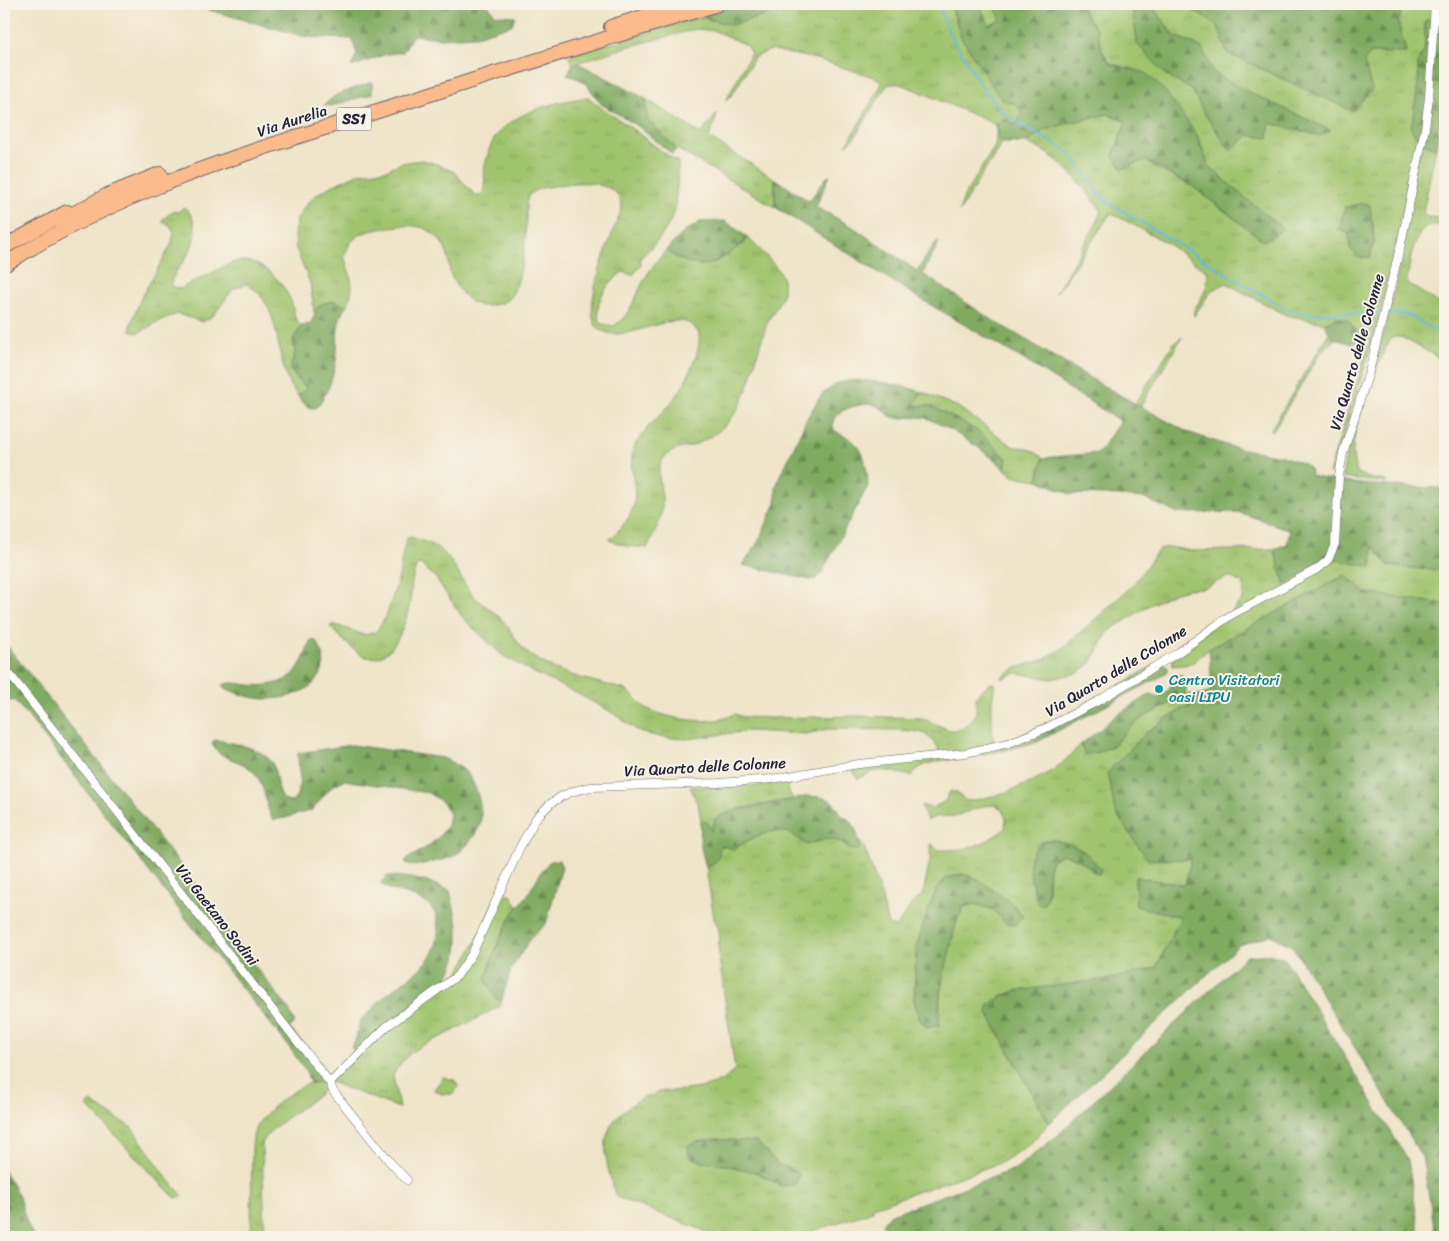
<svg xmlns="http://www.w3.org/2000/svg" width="1449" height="1241" viewBox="0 0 1449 1241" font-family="Sriracha,sans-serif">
<defs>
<pattern id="grass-tufts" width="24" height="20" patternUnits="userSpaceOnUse" patternTransform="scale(1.25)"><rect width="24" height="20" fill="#a0c46e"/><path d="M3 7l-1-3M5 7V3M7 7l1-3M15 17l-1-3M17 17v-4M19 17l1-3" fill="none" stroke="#8aa860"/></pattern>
<pattern id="forest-firs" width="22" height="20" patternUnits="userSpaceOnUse" patternTransform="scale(1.25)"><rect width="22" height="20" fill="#80aa61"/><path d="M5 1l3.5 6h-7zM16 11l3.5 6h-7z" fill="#688a51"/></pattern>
</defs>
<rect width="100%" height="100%" fill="#f7f3e8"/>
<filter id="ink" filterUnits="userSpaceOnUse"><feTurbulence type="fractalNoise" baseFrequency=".02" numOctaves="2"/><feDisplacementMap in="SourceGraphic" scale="10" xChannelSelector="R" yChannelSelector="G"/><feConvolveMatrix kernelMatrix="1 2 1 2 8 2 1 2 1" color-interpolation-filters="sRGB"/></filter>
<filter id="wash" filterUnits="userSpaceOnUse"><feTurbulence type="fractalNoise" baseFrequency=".0096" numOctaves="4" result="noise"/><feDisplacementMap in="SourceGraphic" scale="20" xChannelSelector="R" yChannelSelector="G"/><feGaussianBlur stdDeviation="1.12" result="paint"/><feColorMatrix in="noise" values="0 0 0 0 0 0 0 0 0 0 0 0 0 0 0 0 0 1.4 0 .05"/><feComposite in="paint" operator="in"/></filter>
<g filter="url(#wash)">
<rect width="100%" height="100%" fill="#efe4c8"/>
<g fill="url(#grass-tufts)" stroke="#617354" fill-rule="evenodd">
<polygon points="805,4 951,4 960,35 1002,100 1016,104 1023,113 1016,125 1003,119 996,125 916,90 897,83 887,85 855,137 846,146 882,84 877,78 816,59 771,50 755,57 732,95 725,102 751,53 746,45 715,31 696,29 627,47 573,64 568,56 700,17 731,25"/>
<polygon points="979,4 993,4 1001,19 989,25"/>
<path d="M1082,4H1138L1133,12L1166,75L1192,90L1205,115L1248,135L1270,123L1321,136L1213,72L1201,47L1173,35L1154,8L1142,4H1183L1218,26L1227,53L1364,61L1371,53L1406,52L1398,22L1403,4H1445V27L1434,20L1425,21V49L1418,62L1419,141L1436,148L1423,212L1428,217L1445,218V224C1439,225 1431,225 1426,228C1412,236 1409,268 1407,283L1445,307V361L1401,337H1393C1381,349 1357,419 1354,439C1352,451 1353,462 1357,473L1366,477L1386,481L1387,483L1342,478L1350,434L1380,346L1394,293L1403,246L1395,244L1377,327L1346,427L1335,473H1329L1370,339H1361L1348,320L1337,317L1325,323L1286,315L1226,283L1211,291L1194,316V310L1206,290L1208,272L1164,241L1111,213L1056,293L1096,224L1101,210C1079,182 1060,155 1026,143L1043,131L1068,123L1108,114L1126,122L1113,155L1145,160L1158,169L1192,186L1264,241L1282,229L1209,167L1197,135L1146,73L1111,64L1102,51L1097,30L1083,11ZM1373,223L1374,242L1370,256L1350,248L1349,232Z"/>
<path d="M589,97C600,109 613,115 627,125C644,137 660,151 678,162C677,185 678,213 664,232C658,242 648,250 640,259L641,265L633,275L623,272C607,283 590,305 602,324L614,326C631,315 635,297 644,280C650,269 658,260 666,250L679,260L743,244L747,237C757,247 777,265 782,277C784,281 784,292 782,296C780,303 774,309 771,316C767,321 766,327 764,333C753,363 751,396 729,421C720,432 705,441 691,446C682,449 671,449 664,458C653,471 664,490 662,506C661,521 654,535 647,548L627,546L609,540C618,531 628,522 632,510C642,486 621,464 640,437C650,423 665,412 675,398C684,387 705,344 698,332C679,300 627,349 599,329C577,313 615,229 622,207C619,193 614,189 600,185C588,181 571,183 559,185C550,187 537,187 530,194C524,201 527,211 526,220C525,239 523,286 508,299C502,304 493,305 486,306C469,307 455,287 450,272C449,267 449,262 448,257C446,248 439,237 431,232C418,222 395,226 380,229C359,233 352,236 344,256C350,275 357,288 346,306C332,300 325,301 314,311L310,283L296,249L295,234L297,219L307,203L320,192L359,173L386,170L401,163L421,160L437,164L454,172L475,195L481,196C487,188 484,179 484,170C485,165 487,159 488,154C497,114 554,102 589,97Z"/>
<polygon points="646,99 701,134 717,113 716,119 709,138 775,179 775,207 677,149 647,119"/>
<polygon points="996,137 1002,143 959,212 964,196 995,146"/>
<path d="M184,207C200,219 196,243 186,258C181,266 172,274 171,285L175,288L181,289C189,283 199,279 208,275C218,270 230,262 240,261C261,260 282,280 290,299C295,309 292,319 302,326L293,339L295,352L290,370L298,380L307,389L298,396C295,392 291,388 289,383C274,351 282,305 247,284L233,289L214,315L203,322L178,314L163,319L138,333L131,331V324L141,298L171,245L174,233L170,225L162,222L163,219L173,211L178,212Z"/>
<polygon points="1328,334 1335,339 1320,354 1272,432 1271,429"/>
<polygon points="1182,337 1140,407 1135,404 1173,344"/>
<path d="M922,392L958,407L1014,447C1027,447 1033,450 1043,458L1038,480L1013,476L1005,469L1007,458L979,432L954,418L930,406L912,405Z"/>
<path d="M411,537C422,541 437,545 445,554C458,568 464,588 478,600C487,608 497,613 504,622C511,631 517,642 524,650C548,672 592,681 623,689C630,691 639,703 646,708C665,719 716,727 734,714L744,717L770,718L856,716L922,718L949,730H957L971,722L976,714V697L980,691L991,683L995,684L992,702V731L995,745L999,744L1002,751C989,753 975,756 962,758C944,761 922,760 911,776C888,771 879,766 858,779L851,767L939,754L938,747L927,735L920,732L900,730L828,729L806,734L749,731L686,739L660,737L640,732L611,712L582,696L532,672L502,655L463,618L435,577L420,564H418C411,575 412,589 410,602C406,622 395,663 366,657C356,654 338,635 330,627L331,625H336L364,635L376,632L387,614L399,577L403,551L407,538Z"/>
<polygon points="1373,545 1389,566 1445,571 1445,604 1366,593 1345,575 1209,649 1191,664 1172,666 1174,652 1229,614 1243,599 1244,583 1228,577 1203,588 1187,589 1173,593 1148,606 1115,627 1107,634 1091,663 1078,673 1052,679 1016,673 1001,679 1003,676 1016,668 1043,660 1064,647 1133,585 1159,549 1170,547 1191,551 1274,549 1285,583 1312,570 1325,555 1372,567"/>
<path d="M1185,694L1203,695L1147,732L1191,859L1185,886L1135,877L1181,917L1156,968L989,1011L988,1014L1049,1123L1030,1144L1000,1163L873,1207V1211L795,1237H721L616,1197C603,1153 594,1125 641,1099C647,1095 653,1098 658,1092C684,1089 718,1092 735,1069L719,958L718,944L720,939L718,926L714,919L706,867L713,865L719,845L734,849C745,841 765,831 778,831C789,830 799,839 807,845C816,842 829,836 838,841C850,847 842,849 859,850V841L864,847L881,895L888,925L896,927L912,904L923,894L930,860L931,843L937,850C967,851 981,846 1005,829L1006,819L1002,809L995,805L983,806L955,816L935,817L927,821L921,805L932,808L945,801L950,791L956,792L966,801C993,798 1022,788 1046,774C1060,767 1071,755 1081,744L1084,754L1113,746L1125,732L1142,718L1157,711ZM1046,840H1058L1099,874C1092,873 1089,866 1083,862C1076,858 1069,855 1060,854L1051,862L1049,871L1048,895L1036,844ZM961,874C988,880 986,885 994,910L975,904L964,906L956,923L940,993L939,1025L914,1001L916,948L929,908L937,889L945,879ZM714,1139L757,1142L778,1165L790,1168L781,1186C758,1169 730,1165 702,1162Z"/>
<polygon points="788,780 789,792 793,799 737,809 711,832 708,823 701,819 698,805 690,787 762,786"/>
<path d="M511,894L518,907L500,938L497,999L502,1000L500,1006C485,1014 470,1022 455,1030C427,1045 411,1044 393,1075L399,1108L330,1082C326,1087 322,1092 317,1096C304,1107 265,1129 262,1145L265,1237H251L252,1147C253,1140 253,1133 256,1127C265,1111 294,1088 311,1083C316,1081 325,1082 330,1082L372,1039L459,972L476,942L497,895Z"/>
<polygon points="443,1077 455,1080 458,1086 454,1094 442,1094 434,1090"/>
<polygon points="91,1102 132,1128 168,1179 183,1196 175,1198 87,1106"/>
</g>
<g fill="url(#forest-firs)" stroke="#51664e">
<polygon points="187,4 487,4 496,15 515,16 512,25 476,36 440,38 413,35 403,52 387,54 351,67 357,54 352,39 306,37"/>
<polygon points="739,4 805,4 731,25 700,17"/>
<polygon points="951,4 979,4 989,25 1001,19 993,4 1082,4 1083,11 1097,30 1102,51 1111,64 1146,73 1165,91 1197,135 1209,167 1283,229 1264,241 1192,186 1145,160 1122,169 1113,155 1126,122 1108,114 1068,123 1043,131 1026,143 1002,143 996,137 996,125 1003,119 1016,125 1022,113 1016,104 1002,100 986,77 960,35"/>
<polygon points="1138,4 1154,8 1173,35 1201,47 1213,72 1238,87 1330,130 1321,136 1270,123 1268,138 1248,135 1231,151 1205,115 1192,90 1166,75 1137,44 1133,12"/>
<polygon points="1183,4 1403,4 1398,22 1406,53 1371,53 1364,61 1372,90 1352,111 1227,53 1218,26"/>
<polygon points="1434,20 1445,27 1445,79 1436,148 1419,141 1411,129 1419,78 1418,62 1425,49 1425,21"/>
<polygon points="578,63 646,99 647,119 677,149 672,154 638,126 601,104 588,86 579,79 567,75 573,64"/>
<polygon points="372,82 372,94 331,106 324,105 336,95"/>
<path d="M830,175L816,207L853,227L917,271L933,246L939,242L923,274L989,318L1100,384L1187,432L1232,447L1282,456L1304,464L1310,469L1311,476C1355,486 1401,487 1445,488V571L1389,566L1373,546L1372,567L1331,559L1325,556L1312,570L1285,584L1274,549L1287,544L1290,530L1238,512L1177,513L1143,498L1106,495L1070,494L1038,480L1043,458L1099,453L1120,421L1021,358L919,298L775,207V179L809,201L826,178Z"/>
<polygon points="1364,203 1370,205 1374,242 1370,257 1359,258 1350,248 1349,233 1339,230 1345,207"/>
<path d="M725,221L747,237C741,247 717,264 705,265C691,266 676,258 666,250L683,233L700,222Z"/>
<path d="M335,301L346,306C336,323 338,331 337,349C336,370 330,391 316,408C307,409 303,403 298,396L307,388L290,370L295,352L293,339L302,326L310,324L315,315L314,311L323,303Z"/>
<path d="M1337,317L1348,320L1361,339L1352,344C1336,339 1330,340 1325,323Z"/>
<path d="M853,380C876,381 899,384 922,392L913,405L930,406L954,418L979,432L1007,459L1005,469C984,450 957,432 931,420C916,414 910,419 897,418C888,418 883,407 874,405C863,402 833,409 833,424C833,427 834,429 835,431C842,435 851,438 856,444C866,454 867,472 868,486L821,574L816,579L810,580L743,565L758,542L776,503V486L807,418L822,394L838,383Z"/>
<polygon points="1345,575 1366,593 1445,604 1445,1237 1436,1237 1422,1157 1293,947 1271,935 1239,945 1049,1123 988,1013 988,1005 1001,997 1015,991 1115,978 1156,968 1181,917 1136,906 1135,877 1185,885 1191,859 1148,860 1116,814 1107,773 1147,732 1212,689 1209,649"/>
<path d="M311,640L316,641C340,677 301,699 268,699C253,699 236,694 223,687V685C231,681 241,684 249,685C268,687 291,683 300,665C305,657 307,648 311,640Z"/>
<polygon points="4,642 202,892 213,913 288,1008 295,1023 289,1028 320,1062 330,1082 310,1083 306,1071 286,1043 187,920 28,716 14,700 4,703"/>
<polygon points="1161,661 1168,667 1167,672 1162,676 1037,742 1002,751 999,744 1076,711"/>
<path d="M1174,674L1182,675L1187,685L1185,694C1176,699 1167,705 1158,710C1153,713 1146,715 1141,719C1118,735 1117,752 1084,754L1081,744L1101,729L1114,717L1151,694L1158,697L1170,689Z"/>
<path d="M216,740C233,743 254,746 268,758C282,769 270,801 292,802C304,791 298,768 298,753L352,745L443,758C451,762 460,766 466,772C476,784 484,808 480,824C477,834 466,848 457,854C449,860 436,861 427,863C419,865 411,868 405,862L407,859L427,847L438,838L447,826L449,813L441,801L428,793L344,780L332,786L312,810L285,818L273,820C264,805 266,785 254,772C242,759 219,760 212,744L213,741Z"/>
<path d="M808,796C828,798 832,797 842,816C856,820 859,837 859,850C843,849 850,848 838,841C829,836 816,842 807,845C799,839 789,830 778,831C765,831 745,841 734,849L720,845C719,857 719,862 706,867L700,844L701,819L708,823L711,831L715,819C731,809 747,809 765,805C780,803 794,799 808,796Z"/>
<path d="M1046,840C1070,840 1088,851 1102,871L1099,874C1092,873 1089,866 1083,862C1076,858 1069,855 1060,854C1057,856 1053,859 1051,862C1045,873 1051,890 1044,904H1038C1031,882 1020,852 1046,840Z"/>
<polygon points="559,860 562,867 546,924 531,938 511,969 502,1000 497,1000 485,979 500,938 513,913 527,896 541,872 550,861"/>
<polygon points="961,874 976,878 1013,904 1023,916 1015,925 1005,923 994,910 975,904 964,906 956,923 940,993 939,1025 927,1028 920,1020 914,1001 916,947 929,908 937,889 945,879"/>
<path d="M387,876C408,876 431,881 450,891L458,925V944L456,959L446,983L357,1054L351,1047C359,1037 356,1031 360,1022C362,1018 367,1014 371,1011C375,1006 379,1001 384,997C405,978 437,965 438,932C438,926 437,915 433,910C419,892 392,895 380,883Z"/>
<polygon points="1272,954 1285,959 1408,1160 1420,1237 893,1237 882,1224 889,1215 1015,1169 1057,1136 1246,956"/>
<polygon points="714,1139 757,1142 778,1165 790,1168 799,1174 795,1185 781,1186 756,1172 725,1165 702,1162 689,1156 688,1145 697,1142"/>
<polygon points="4,1171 18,1194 27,1223 34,1237 4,1237"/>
</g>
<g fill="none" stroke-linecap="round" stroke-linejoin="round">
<g stroke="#5eb7db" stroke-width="2">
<polyline points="938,4 948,30 981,86 1003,113 1018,123 1070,153 1103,199 1282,307 1299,313 1380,314"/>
<polyline points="1387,314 1408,315 1445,336"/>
</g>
</g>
</g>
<g filter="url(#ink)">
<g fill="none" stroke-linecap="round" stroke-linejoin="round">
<defs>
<g id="minor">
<polyline points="4,667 330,1083 333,1091 390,1162 407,1180"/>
<polyline points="330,1083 386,1027 457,976 472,954 520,847 536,818 550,804 562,796 574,791 591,787 718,783 772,779 859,764 965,753 1009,743 1046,728 1100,700 1179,652 1231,615 1317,569 1328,560 1335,544 1339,476 1343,453 1369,372 1401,244 1425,128 1429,97 1435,4"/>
</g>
<g id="trunk">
<polyline points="611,27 684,4"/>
<polyline points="60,221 108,195 160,174"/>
<polyline points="4,247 67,212"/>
<path d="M4,265C113,194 233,157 356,118C476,79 597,41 717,4"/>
</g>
</defs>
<use href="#minor" stroke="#6a666c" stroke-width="9"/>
<use href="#trunk" stroke="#6a666c" stroke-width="16"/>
<use href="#minor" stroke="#fff" stroke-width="8"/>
<use href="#trunk" stroke="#fbbb8c" stroke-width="14"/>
</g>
</g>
<circle fill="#0f9aa8" stroke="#f7f3e8" stroke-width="2" cx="1159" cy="689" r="5"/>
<g text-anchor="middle" stroke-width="4" stroke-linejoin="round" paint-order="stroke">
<rect fill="#f7f3e8" stroke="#62616f" stroke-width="1" x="336.5" y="107.5" width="35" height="23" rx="4"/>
<g font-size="14" font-weight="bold" fill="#22223b">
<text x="354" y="124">SS1</text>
</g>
<g font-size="15" fill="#22223b" stroke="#f7f3e8">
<text transform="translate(292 121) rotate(-18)" y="5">Via Aurelia</text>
<text transform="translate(1357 352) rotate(-74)" y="5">Via Quarto delle Colonne</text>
<text transform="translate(1116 671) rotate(-31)" y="5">Via Quarto delle Colonne</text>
<text transform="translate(705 767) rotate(-3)" y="5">Via Quarto delle Colonne</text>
<text transform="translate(217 915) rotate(52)" y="5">Via Gaetano Sodini</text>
</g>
<g font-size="15" fill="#0d838f" stroke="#f7f3e8" text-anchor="start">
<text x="1169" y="685">Centro Visitatori<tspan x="1169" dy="17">oasi LIPU</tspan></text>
</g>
</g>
<rect width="1449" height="1241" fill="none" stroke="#f7f3e8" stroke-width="20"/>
</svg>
